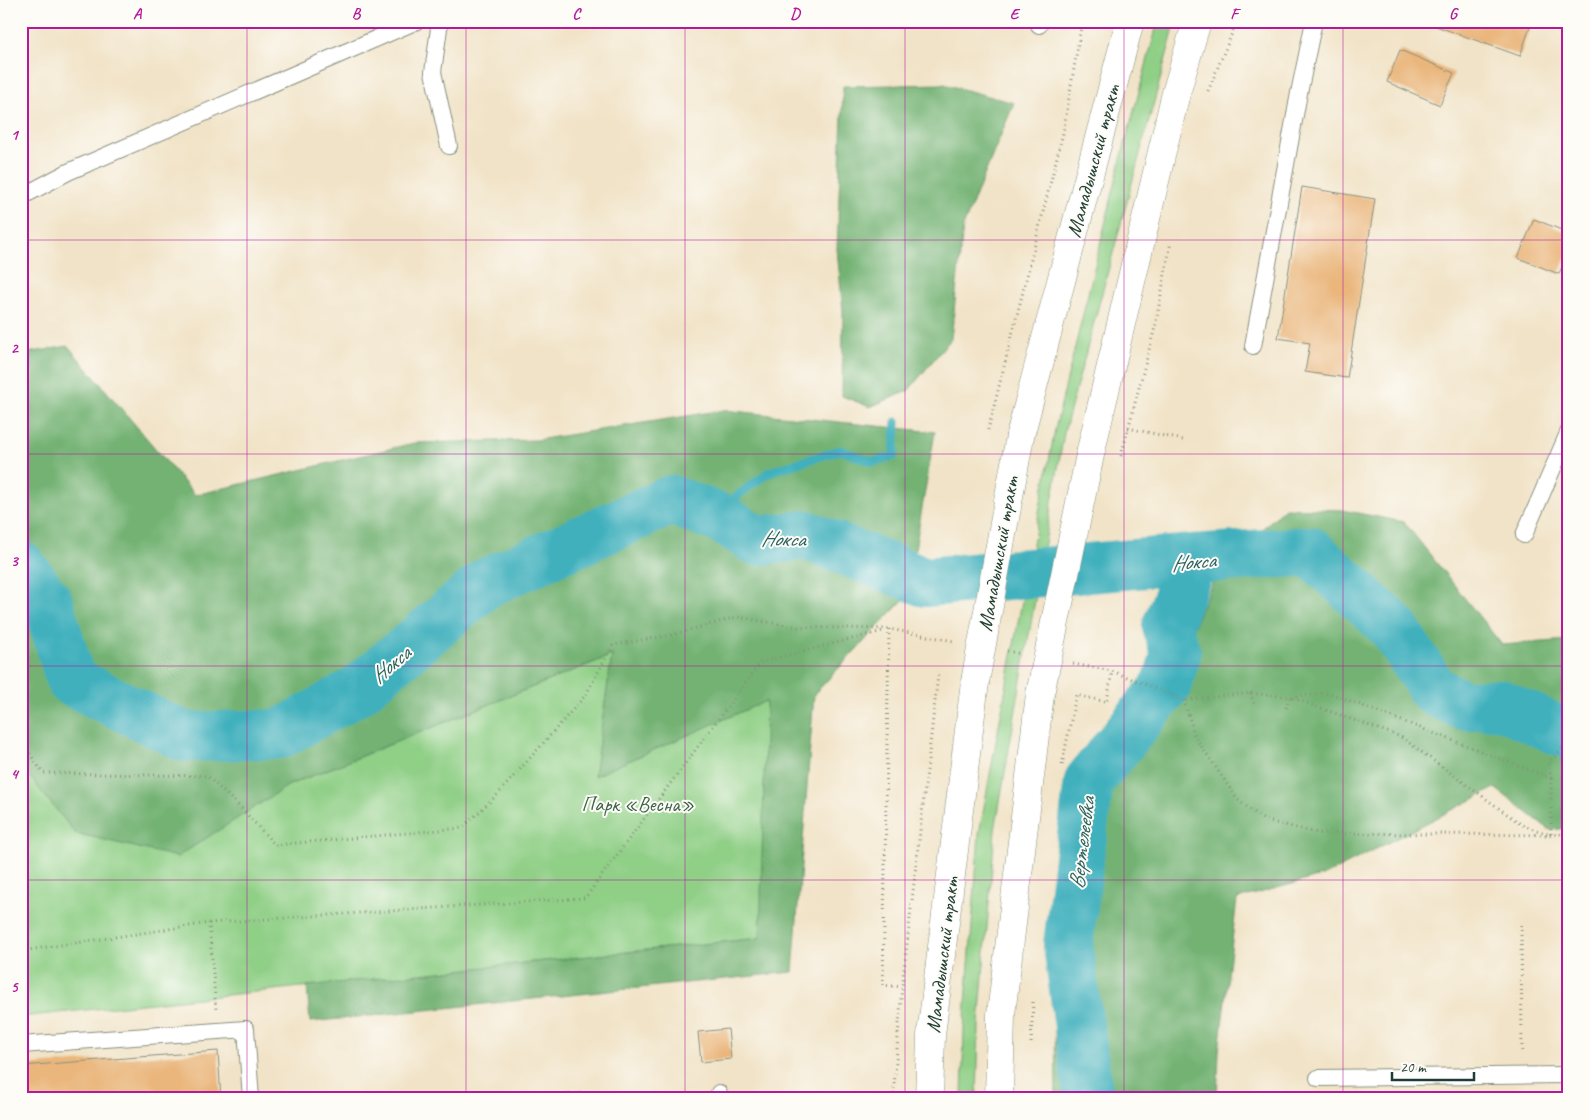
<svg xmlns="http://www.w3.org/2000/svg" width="1590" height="1120" viewBox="0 0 1590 1120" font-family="Caveat,sans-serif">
<rect width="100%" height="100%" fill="#fdfcf7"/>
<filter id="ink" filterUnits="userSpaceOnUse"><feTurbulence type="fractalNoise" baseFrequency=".02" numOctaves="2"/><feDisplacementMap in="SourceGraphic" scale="10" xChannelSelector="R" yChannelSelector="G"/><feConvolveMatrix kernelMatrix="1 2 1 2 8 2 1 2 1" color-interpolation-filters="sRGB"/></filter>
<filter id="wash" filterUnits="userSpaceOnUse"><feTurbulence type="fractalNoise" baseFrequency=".0096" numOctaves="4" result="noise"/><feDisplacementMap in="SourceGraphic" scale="20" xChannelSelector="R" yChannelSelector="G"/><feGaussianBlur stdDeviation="1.12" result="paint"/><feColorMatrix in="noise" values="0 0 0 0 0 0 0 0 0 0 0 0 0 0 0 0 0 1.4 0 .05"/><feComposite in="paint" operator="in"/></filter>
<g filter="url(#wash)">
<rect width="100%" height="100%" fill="#f1e3c7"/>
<g fill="#8fcf86" stroke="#57865d">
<polygon points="1158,21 1176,21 1064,433 995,830 979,1024 977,1099 962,1099 964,1029 979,834 1019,617 1055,429 1122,155"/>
<polygon points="907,596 814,694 760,938 21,1017 21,723 289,785 612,655"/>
</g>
<g fill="#73b273" stroke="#497854">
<polygon points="944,84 1014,103 963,227 951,339 908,391 870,407 842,396 843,311 837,250 843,86"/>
<polygon points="68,346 195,495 414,443 537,440 724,410 935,432 907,596 814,694 793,972 310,1022 307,986 760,938 766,701 594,776 612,655 289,785 177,857 75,833 21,766 21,354"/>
<polygon points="1285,508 1342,510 1404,522 1502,645 1569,640 1569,828 1550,830 1495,788 1325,875 1237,899 1219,1051 1217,1099 1056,1099 1054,946 1091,743 1180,658 1218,569"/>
</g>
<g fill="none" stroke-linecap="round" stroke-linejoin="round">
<polyline stroke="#41b0bd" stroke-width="9" points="722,519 737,496 769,472 840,450 873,462 894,456 896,422"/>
<g stroke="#41b0bd" stroke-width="50">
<polyline points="21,566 48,602 71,681 185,737 280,734 357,691 486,583 671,500 722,519 758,541 806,535 925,582 1193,559 1310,551 1393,627 1434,691 1463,705 1500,704 1569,735"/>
<polyline points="1089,1099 1068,945 1089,781 1166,686 1176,654 1167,626 1193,559"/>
</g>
</g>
<g id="blocks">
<g fill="#eab67b">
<polygon points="1422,21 1532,21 1520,56"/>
<polygon points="1400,50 1454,73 1440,105 1387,82"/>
<polygon points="1302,187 1375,199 1347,378 1305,372 1310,343 1278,338"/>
<polygon points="1534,219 1569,233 1569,249 1559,274 1518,258"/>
<polygon points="728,1029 731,1059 701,1062 698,1032"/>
<polygon points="218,1051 221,1099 21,1099 21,1066"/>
<polygon points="591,1092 592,1099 534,1099 534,1097"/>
</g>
</g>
</g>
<g filter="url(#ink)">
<use href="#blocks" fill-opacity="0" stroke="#88907e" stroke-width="1"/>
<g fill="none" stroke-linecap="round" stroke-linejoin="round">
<defs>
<g id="lane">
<polyline points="440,21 433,72 449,146"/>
<polyline points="1039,25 1040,21"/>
<polyline points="21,197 68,172 417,21"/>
<polyline points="1253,346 1299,93 1314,21"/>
<polyline points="1524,535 1569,431"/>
<polyline points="21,1045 246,1029 251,1099"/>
<polyline points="1318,1078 1569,1075"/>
<polyline points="719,1093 720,1099"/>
</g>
<g id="primary">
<polyline points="1020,436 1130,21"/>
<polyline points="1091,450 1175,97 1197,21"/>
<polyline points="929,1099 931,1035 975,682"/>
<polyline points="999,1099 1001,1014 1040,694"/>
</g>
</defs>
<use href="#lane" stroke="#88907e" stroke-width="18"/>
<use href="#primary" stroke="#88907e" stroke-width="29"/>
<g stroke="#88907e" stroke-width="3" stroke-dasharray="1 4" stroke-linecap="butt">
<polyline points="1208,91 1237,21"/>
<polyline points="1128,428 1183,440"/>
<polyline points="988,430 1063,133 1082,21"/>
<polyline points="1121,456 1155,327 1171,242"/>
<polyline points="889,629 883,985 902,987"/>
<polyline points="1007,651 1021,654"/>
<polyline points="1073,664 1112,671 1184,700 1250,693 1290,697 1329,693 1551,778 1549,761 1569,744"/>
<polyline points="1250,693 1255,707"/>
<polyline points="1184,700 1195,737 1238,800 1264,820 1317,833 1551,835 1569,833"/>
<polyline points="1286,708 1290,697 1401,737 1522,825 1548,834"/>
<polyline points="21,741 43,773 207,776 241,808 275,845 462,828 498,794 585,696 613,645 671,635 737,617 798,627 889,629 954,641"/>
<polyline points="1062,765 1076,695 1107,702 1112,671"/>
<polyline points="1551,778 1551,835"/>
<polyline points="209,923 216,1010"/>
<polyline points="1521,925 1522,1054"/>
<polyline points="21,951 209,923 585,898 761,662 883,631"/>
<polyline points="1031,1043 1033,1002"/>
<polyline points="893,1099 902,987 938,675"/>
</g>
<use href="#lane" stroke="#fff" stroke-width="16"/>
<use href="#primary" stroke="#fff" stroke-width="28"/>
<defs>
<g id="primary-bridge">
<polyline points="975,682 1020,436"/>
<polyline points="1040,694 1091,450"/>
</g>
</defs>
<use href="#primary-bridge" stroke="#88907e" stroke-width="29" stroke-linecap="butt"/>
<use href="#primary-bridge" stroke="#fff" stroke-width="28"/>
</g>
</g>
<path fill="none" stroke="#b5179e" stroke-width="1" stroke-opacity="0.55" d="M247,21V1099M466,21V1099M685,21V1099M905,21V1099M1124,21V1099M1343,21V1099M21,240H1569M21,454H1569M21,666H1569M21,880H1569"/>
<g text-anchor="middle" stroke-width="4" stroke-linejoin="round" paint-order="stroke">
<g font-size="21" fill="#1f3d34" stroke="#fdfcf7">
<text transform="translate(1093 161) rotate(-75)" y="7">Мамадышский тракт</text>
<text transform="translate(998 554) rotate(-80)" y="7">Мамадышский тракт</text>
<text transform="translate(942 955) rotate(-83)" y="7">Мамадышский тракт</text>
</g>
<g font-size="21" fill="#3b6248" stroke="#fdfcf7">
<text x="638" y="811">Парк «Весна»</text>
</g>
<g font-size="22" font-style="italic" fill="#29605d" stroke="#fdfcf7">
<text transform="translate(783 538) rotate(1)" y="8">Нокса</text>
<text transform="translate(1193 561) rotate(-5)" y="8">Нокса</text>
<text transform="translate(390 664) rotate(-40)" y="8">Нокса</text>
<text transform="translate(1081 843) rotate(-83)" y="8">Вертелеевка</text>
</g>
</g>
<rect width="1590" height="1120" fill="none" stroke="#fdfcf7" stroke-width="55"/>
<path d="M1392 1072v8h82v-8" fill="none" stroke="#1f3d34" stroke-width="2.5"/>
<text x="1400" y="1072" font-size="15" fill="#1f3d34" stroke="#fdfcf7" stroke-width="4" paint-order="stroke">20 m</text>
<rect x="28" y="28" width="1534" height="1064" fill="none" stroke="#b5179e" stroke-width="2"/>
<g font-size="16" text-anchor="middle" font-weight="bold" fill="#b5179e">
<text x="137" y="19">A</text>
<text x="356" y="19">B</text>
<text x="576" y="19">C</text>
<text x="795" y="19">D</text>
<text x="1014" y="19">E</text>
<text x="1234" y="19">F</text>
<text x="1453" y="19">G</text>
<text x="14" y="140">1</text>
<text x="14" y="353">2</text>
<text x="14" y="566">3</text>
<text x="14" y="779">4</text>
<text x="14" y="992">5</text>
</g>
</svg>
